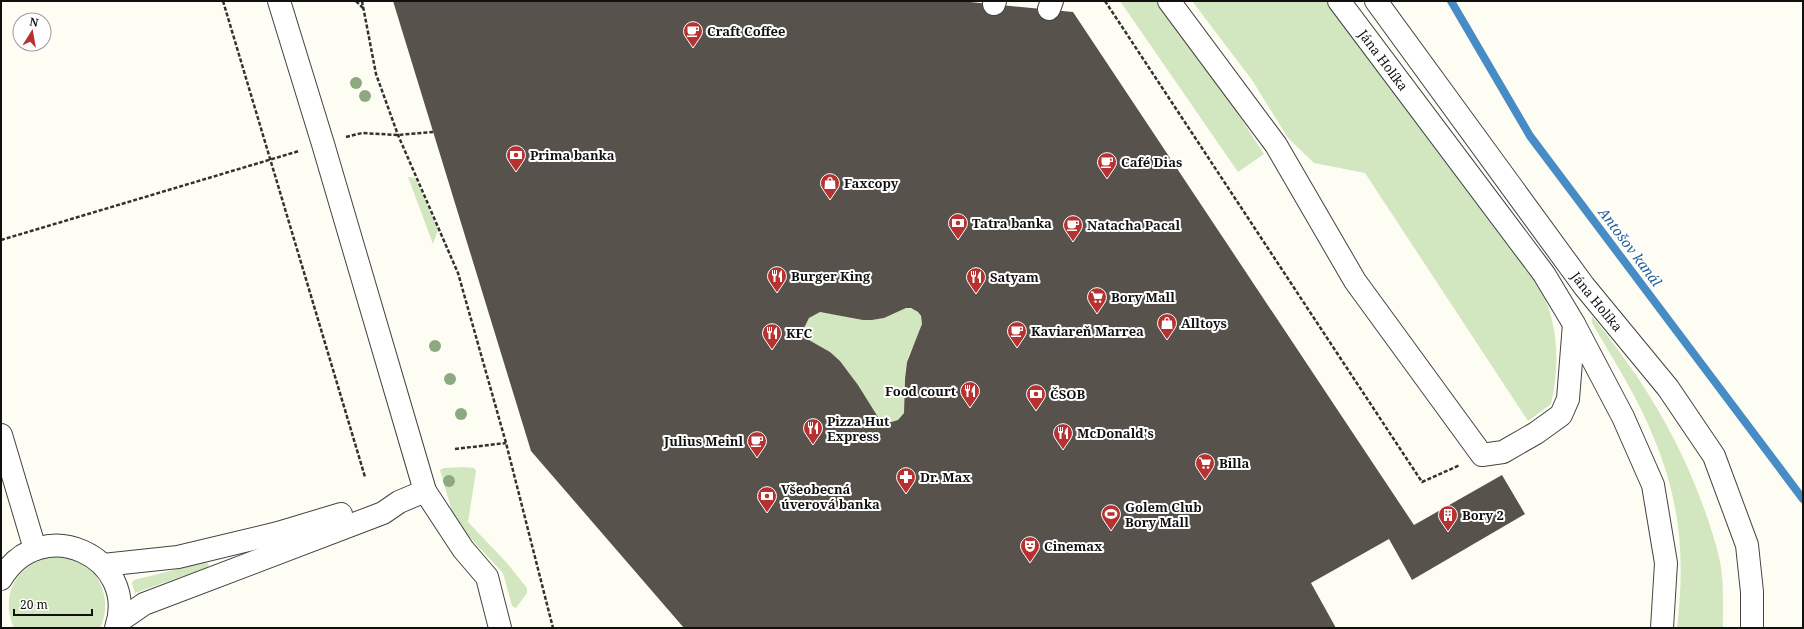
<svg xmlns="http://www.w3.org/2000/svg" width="1804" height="629" viewBox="0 0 1804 629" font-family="'Noto Serif',serif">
<rect width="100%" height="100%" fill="#fefdf4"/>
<g fill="#d2e7bf">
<polygon points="1120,1 1157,1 1205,63 1264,154 1238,172"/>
<path d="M1192,1H1329L1527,270C1533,280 1541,290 1546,301C1559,335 1559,369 1551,404L1528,421L1365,173L1314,163L1288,138L1252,80Z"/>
<polygon points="408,177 415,178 438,230 433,244"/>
<path d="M906,308C915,308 922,314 922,323C922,335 912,346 908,357C903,375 905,394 904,413L898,420L888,423L878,417L858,385L840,361L830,352L809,340L805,337L803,330L809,318L820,312L872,320L884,318Z"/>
<path d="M1592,316C1637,372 1673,427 1699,495C1707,516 1715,539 1720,561C1724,583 1723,606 1723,628H1677C1685,560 1681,504 1655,441C1639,399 1614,361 1592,323Z"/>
<polygon points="464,467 474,468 476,471 468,522 507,563 527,588 527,593 516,608 512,606 503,573 462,529 453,515 440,470 444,468"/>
<path d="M63,557C68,559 74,560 78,562C103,572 112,605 100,628H14C1,598 13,569 45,558C50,557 57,557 63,557Z"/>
<polygon points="206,562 209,564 208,567 135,593 132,583 134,580"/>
</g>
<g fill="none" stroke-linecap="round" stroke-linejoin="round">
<polyline stroke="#478cc4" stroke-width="8" points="1451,1 1530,136 1803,499"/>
</g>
<path fill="#58524d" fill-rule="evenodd" d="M393,1H960L1073,12L1414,525L1502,475L1525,514L1412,580L1389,539L1311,583L1336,628H684L531,451ZM906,308H911L918,312L921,316L922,324L907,362L905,378L904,413L898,420L888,423L878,417L858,385L840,361L830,352L809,340L805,337L803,330L809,318L820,312L863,320H872L884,318Z"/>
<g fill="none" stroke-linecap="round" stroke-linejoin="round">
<defs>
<g id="minor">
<polyline points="279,1 323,144 425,491 463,549 487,577 500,628"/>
<polyline points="1169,1 1276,145 1355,281 1482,455 1503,452 1536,433 1561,415 1568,399 1574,324"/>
<path id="s1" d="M1339,1L1544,274L1574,324L1623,417L1653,485L1666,563L1662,628"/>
<path id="s2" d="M1376,1L1584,286L1668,388L1714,456L1747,545L1752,592V628"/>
<polyline points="994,4 995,1"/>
<polyline points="1049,9 1052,1"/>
<polyline points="1,435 35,549"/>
<polyline points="103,565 178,557 278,533 341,514"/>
<path d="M1,579C41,511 140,557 116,628"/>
<polyline points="118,622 144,604 383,513 399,502 425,491"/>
</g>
</defs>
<use href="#minor" stroke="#434343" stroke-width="24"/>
<g stroke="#323232" stroke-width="2.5" stroke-dasharray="4 2" stroke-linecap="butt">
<polyline points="223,1 365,477"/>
<polyline points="356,1 363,8"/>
<polyline points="362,1 376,74 398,135 458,273 506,443 553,628"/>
<polyline points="1105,1 1422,482 1460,465"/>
<polyline points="346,137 362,133 398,135 433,132"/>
<polyline points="1,240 299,151"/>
<polyline points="455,449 506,443"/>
</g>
<use href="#minor" stroke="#fff" stroke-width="22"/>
</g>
<g fill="#8ca982">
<circle cx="356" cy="83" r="6"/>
<circle cx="365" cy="96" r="6"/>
<circle cx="435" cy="346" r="6"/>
<circle cx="450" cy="379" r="6"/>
<circle cx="461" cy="414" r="6"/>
<circle cx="449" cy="481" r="6"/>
</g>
<defs>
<symbol id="cafe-pin" viewBox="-11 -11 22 30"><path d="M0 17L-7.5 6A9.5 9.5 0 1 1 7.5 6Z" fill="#b73131" stroke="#fff"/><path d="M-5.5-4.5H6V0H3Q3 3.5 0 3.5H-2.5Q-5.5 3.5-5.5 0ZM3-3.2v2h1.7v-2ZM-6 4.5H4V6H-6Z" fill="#fff"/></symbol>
<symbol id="bank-pin" viewBox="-11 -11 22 30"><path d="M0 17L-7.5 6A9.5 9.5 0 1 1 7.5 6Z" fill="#b73131" stroke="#fff"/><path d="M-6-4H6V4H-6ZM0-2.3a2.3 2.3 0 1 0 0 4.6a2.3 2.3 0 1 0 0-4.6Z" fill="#fff"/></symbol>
<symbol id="shop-pin" viewBox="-11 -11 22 30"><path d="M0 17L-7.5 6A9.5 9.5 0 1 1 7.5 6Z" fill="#b73131" stroke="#fff"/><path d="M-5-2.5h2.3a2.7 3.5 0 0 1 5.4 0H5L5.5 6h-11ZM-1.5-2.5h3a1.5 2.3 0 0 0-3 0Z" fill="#fff"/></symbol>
<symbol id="restaurant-pin" viewBox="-11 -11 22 30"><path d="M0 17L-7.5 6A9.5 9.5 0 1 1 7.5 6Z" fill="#b73131" stroke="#fff"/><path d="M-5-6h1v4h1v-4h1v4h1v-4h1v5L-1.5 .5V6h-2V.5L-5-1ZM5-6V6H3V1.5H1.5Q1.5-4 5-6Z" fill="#fff"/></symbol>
<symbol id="supermarket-pin" viewBox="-11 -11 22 30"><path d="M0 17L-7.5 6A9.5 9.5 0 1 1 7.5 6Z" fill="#b73131" stroke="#fff"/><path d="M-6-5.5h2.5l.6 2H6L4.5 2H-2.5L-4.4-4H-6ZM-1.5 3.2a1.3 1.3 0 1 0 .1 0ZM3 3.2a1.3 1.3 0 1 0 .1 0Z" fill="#fff"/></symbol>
<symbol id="pharmacy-pin" viewBox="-11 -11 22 30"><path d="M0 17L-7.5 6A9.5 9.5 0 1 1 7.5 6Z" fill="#b73131" stroke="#fff"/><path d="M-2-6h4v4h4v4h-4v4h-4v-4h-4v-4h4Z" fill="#fff"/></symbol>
<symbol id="stadium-pin" viewBox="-11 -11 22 30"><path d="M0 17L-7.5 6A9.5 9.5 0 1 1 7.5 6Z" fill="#b73131" stroke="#fff"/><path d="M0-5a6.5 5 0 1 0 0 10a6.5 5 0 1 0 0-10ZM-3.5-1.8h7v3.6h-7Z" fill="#fff"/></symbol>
<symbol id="building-pin" viewBox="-11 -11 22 30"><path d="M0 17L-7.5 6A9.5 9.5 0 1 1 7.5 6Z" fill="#b73131" stroke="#fff"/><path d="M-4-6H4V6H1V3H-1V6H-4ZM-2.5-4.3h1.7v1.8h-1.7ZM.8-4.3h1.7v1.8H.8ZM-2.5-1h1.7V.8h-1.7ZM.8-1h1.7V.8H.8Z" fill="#fff"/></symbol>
<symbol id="theatre-pin" viewBox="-11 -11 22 30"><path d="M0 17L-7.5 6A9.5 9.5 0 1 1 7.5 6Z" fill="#b73131" stroke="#fff"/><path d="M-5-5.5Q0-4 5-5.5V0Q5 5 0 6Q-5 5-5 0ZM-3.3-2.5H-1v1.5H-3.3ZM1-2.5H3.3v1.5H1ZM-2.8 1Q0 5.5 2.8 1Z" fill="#fff"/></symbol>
</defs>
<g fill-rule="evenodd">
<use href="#cafe-pin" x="682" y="20" width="22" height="30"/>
<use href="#bank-pin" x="505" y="144" width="22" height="30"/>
<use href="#cafe-pin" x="1096" y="151" width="22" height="30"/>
<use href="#shop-pin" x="819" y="172" width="22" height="30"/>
<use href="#bank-pin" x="947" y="212" width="22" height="30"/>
<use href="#cafe-pin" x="1062" y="214" width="22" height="30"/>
<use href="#restaurant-pin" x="766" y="265" width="22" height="30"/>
<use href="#restaurant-pin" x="965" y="266" width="22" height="30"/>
<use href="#supermarket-pin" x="1086" y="286" width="22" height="30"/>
<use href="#shop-pin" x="1156" y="312" width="22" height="30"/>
<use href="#cafe-pin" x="1006" y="320" width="22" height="30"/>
<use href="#restaurant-pin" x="761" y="322" width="22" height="30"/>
<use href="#restaurant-pin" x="959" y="380" width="22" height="30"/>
<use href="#bank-pin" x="1025" y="383" width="22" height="30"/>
<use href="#restaurant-pin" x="802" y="417" width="22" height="30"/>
<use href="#restaurant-pin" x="1052" y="422" width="22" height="30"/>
<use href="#cafe-pin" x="746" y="430" width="22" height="30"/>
<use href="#supermarket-pin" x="1194" y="452" width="22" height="30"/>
<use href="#pharmacy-pin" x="895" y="466" width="22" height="30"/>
<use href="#bank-pin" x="756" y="485" width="22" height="30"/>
<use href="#stadium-pin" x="1100" y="503" width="22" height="30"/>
<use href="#building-pin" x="1437" y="504" width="22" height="30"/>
<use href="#theatre-pin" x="1019" y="535" width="22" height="30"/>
</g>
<g text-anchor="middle" stroke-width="4" stroke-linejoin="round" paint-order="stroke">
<g font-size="13" font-weight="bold" fill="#101010" stroke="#fff" text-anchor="start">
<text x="707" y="36">Craft Coffee</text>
<text x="530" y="160">Prima banka</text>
<text x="1121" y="167">Café Dias</text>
<text x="844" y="188">Faxcopy</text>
<text x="972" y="228">Tatra banka</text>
<text x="1087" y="230">Natacha Pacal</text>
<text x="791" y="281">Burger King</text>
<text x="990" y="282">Satyam</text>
<text x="1111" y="302">Bory Mall</text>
<text x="1181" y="328">Alltoys</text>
<text x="1031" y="336">Kaviareň Marrea</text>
<text x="786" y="338">KFC</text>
<text x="956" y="396" text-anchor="end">Food court</text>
<text x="1050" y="399">ČSOB</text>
<text x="827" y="426">Pizza Hut<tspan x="827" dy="15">Express</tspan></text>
<text x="1077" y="438">McDonald's</text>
<text x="743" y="446" text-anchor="end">Julius Meinl</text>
<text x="1219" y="468">Billa</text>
<text x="920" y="482">Dr. Max</text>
<text x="781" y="494">Všeobecná<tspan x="781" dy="15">úverová banka</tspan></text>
<text x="1125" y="512">Golem Club<tspan x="1125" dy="15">Bory Mall</tspan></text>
<text x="1462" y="520">Bory 2</text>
<text x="1044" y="551">Cinemax</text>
</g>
<g font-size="13" fill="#101010" stroke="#fff">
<text dy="5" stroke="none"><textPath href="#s1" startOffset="74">Jána Holíka</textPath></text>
<text dy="5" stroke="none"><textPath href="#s2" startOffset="373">Jána Holíka</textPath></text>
</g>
<g font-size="14" font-style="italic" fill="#215f9a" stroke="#fff">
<text transform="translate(1630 247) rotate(53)" y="5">Antošov kanál</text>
</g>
</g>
<rect width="1804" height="629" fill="none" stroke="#101010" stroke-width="4"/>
<g transform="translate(32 32) rotate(11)"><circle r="19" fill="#ffffff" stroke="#9f9f9f"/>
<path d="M0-3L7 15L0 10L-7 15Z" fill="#b73131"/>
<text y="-6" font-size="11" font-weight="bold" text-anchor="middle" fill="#101010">N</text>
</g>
<path d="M14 609v6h78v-6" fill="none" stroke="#101010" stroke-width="2"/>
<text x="20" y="609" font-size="12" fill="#101010" stroke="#ffffff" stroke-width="3" paint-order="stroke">20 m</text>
</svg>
